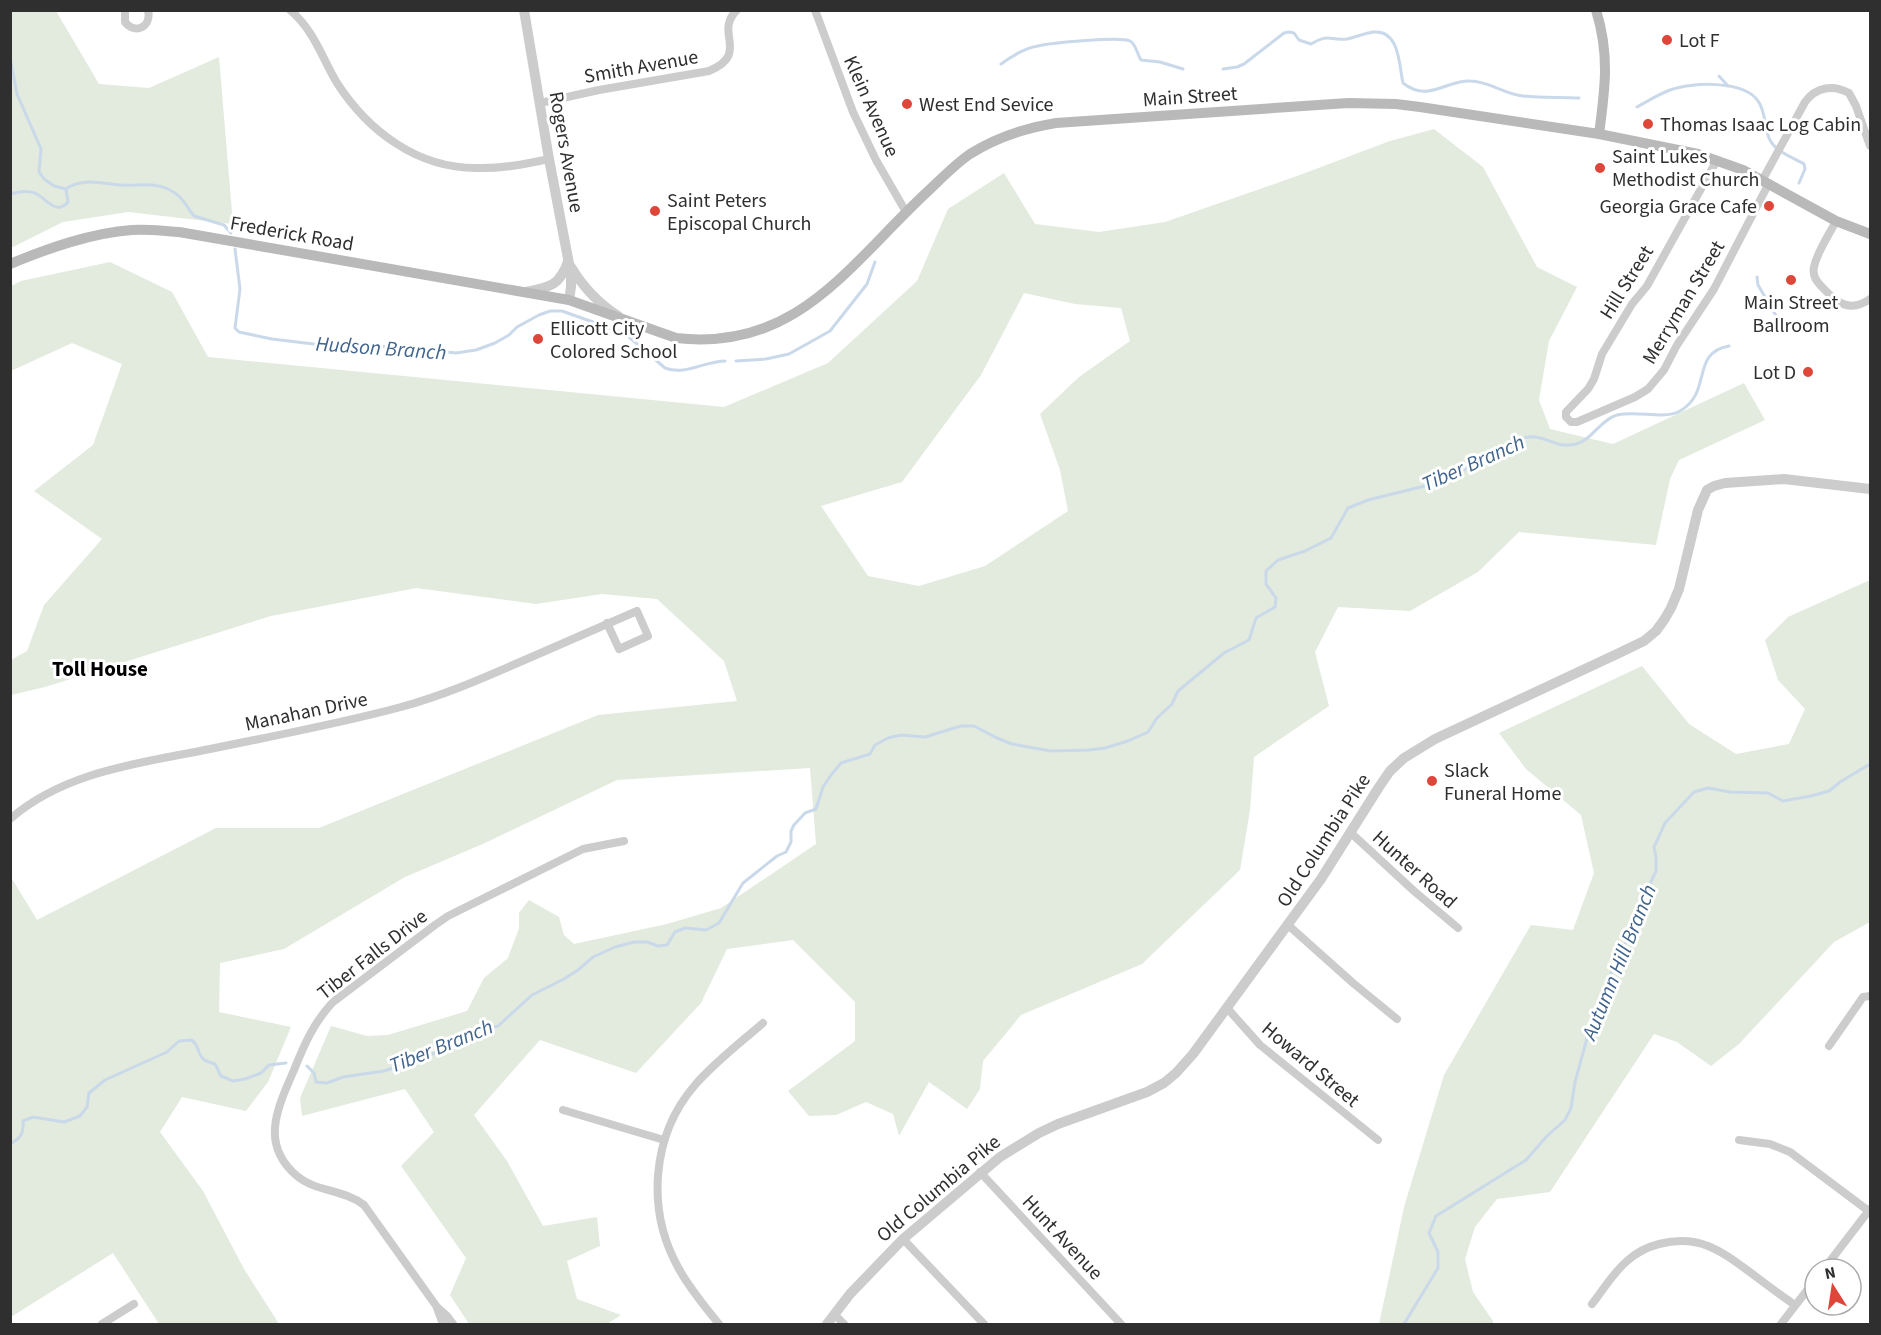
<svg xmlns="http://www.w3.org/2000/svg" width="1881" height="1335" viewBox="0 0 1881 1335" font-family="'Source Sans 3',sans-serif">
<rect width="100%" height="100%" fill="#fff"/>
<g fill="#e2ebdd" fill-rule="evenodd">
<polygon points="11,10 56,11 99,84 149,88 219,57 233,224 128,212 63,222 11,248"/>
<path d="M1434,129L1483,167L1537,267L1577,287L1549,341L1539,400L1550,429L1613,444L1744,383L1765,420L1679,460L1670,479L1656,545L1519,532L1478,572L1410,611L1338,607L1315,652L1329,706L1254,757L1250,810L1240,870L1142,964L1021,1015L983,1061L980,1089L967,1109L929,1082L899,1136L893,1114L866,1102L836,1115L809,1116L788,1091L855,1041V1002L793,940L727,949L701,1003L636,1073L540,1040L474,1115L507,1161L543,1226L597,1217L600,1246L567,1261L577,1299L621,1315L607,1324H469L450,1295L466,1258L401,1166L434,1132L405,1089L302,1116L300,1098L331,1026L367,1036L388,1035L467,1011L484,978L508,958L519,928V913L529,900L559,917L564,935L574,944L667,924L721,908L816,844L810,768L617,780L485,843L405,877L284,949L220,963L219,1012L291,1027L268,1082L246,1111L182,1097L160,1132L203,1191L244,1269L279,1324H159L113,1253L11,1317V877L37,920L216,828H319L598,715L737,701L724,661L657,599L602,594L536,604L416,588L271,616L45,687L11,695V660L27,651L44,605L102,539L34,491L93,445L122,364L72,343L11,371V286L21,281L110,262L172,292L208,357L724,407L828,363L917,281L948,209L1004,173L1035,224L1099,232L1165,222L1297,176L1390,141ZM1024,293L1075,304L1121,308L1130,341L1079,377L1040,414L1060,470L1068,511L985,566L919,586L868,576L821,506L902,482L981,375Z"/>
<polygon points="1870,580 1870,922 1834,942 1739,1044 1711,1066 1677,1042 1654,1034 1550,1192 1497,1199 1475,1227 1465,1259 1473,1292 1493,1321 1493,1324 1379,1324 1404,1207 1444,1075 1531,925 1573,930 1594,873 1581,815 1526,769 1499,733 1642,666 1689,724 1736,754 1789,744 1805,709 1778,680 1765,640 1788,617"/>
</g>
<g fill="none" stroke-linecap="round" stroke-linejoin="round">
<g stroke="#cad9ea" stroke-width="3">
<polyline points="10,57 17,94 41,149 39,172 44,179 54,186 66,189"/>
<path d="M1001,64C1012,56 1024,48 1038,46C1050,43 1121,36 1130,41C1136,44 1137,54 1141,60L1160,62L1183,69"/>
<path d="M1223,69L1237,67L1244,64L1284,33L1289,32L1294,33L1299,40L1311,44C1329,33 1329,41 1347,39C1356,37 1365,33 1374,32C1400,30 1399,66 1403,83C1428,103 1446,80 1470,81C1489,81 1504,94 1523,96C1541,98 1561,97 1579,98"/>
<polyline points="1719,76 1728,86"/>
<path d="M1637,107C1648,101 1659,94 1670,90C1691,82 1744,80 1758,101C1766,111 1764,129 1770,140C1776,152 1794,158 1804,164L1805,169L1799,183"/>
<path d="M10,194C19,192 26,190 35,193C46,198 56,216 68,202L66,189C81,177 104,184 122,185C138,186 153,182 168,189C183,196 185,205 194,216L224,225L231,233"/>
<path d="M235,249L240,289L235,328L239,332L272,339L330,346L403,347L456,353L476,350L495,343L509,335L517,327L539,315L550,311H562L618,331L629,337L665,368C685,376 705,361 725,361"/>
<polyline points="1757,277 1758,285 1782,326"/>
<polyline points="1782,326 1816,331"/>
<polyline points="736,361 766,359 789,354 830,331 867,284 875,262"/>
<path d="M307,1066L314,1073L316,1082L327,1083L343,1077L384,1071L435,1053L465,1033L498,1026L532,995L564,979L578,970L593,957L615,947L634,942H647L658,946L667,945L675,932L685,928L706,930L719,923L743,883L777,856L786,852L791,842V831L794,825L805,813L816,809L823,787L831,775L841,763L870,754L875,745L888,738L901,735L925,737L961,726H974L997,738L1012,744L1051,751L1089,750L1105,748L1128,741L1148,732L1157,718L1172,704L1178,691L1224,653L1249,640L1256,618L1275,607L1276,598L1266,584V571L1278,560L1305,551L1331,538L1348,508L1368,500L1445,481L1460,473L1481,456L1509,449L1518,439C1523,438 1530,436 1536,437C1552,440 1558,448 1576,444C1592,440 1600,420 1617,415C1637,410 1665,420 1680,411C1713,392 1690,353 1729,346"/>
<path d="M10,1144C21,1138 24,1133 23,1121L33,1117L64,1122L80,1116L87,1107L89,1093L105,1080L167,1052L179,1041L192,1040C204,1052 193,1058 215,1064L221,1076L233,1081L245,1079L261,1073L269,1065L286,1063"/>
<polyline points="1404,1324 1438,1268 1438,1252 1429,1233 1436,1216 1526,1160 1547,1136 1565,1120 1571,1108 1575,1082 1589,1031 1600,1005 1617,956 1628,939 1637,912 1656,871 1656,857 1654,847 1665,823 1694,792 1708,788 1730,792 1768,793 1783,801 1811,796 1829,791 1840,782 1870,764"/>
</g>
<g stroke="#ccc" stroke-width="8">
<path d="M125,10V22C135,35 152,27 148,10"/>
<path d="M290,10C314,30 322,58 337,83C368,131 417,168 476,168C501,169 525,164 549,159"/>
<polyline points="815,10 853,112 876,160 906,212"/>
<path d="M540,103L599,90L709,71C751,53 713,33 737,10"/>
<polyline points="1717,160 1647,286 1632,304 1602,354 1594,379 1588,389 1566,412 1566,417 1571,422 1577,422 1635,397 1648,389 1664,370 1677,345 1714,289 1769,183"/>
<path d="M1763,179L1805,102C1816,87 1833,84 1849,93L1856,106L1870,146"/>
<path d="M1836,221C1829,235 1817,252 1814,267C1812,276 1817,282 1823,288C1837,303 1850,313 1870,299"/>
<path d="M10,819C65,771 141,763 210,749C273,736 338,724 401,707C442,696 481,679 520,662C559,645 598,628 637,611L648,636L619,649L607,623"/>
<polyline points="1351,833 1414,891 1458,928"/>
<polyline points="1288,925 1353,983 1397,1019"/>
<polyline points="1227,1008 1260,1045 1378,1140"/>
<polyline points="1829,1046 1863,997 1870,996"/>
<polyline points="563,1110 664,1140"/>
<polyline points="1739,1140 1770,1144 1790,1152 1870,1212"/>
<polyline points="980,1172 1121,1324"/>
<polyline points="903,1239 984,1324"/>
<polyline points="1824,1269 1870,1209"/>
<path d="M1592,1304C1603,1290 1613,1273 1627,1261C1636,1253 1647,1247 1659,1244C1699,1234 1720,1250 1751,1273C1766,1284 1780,1295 1795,1305"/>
<polyline points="437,1308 443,1324"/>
<polyline points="835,1315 844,1324"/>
<polyline points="102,1324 134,1304"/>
<path d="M453,1324L447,1316L437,1307L364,1205C343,1189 316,1192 297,1176C259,1144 278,1107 294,1070C304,1045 314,1022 333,1002L435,925L448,916L583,849L624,841"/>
<path d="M719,1324C705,1307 690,1289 679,1269C646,1211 651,1136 695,1085C715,1062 740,1043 763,1023"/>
<polyline points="1781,1324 1815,1280"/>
</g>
<g stroke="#ccc" stroke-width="10">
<polyline points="524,10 549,159 571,274 571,287 569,300"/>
<path d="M571,267C583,287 598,303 618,316"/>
<path d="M526,292C550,287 559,286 568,262"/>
<polyline points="827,1324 850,1294 903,1239 1000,1157 1039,1133 1058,1124 1147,1092 1164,1083 1176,1073 1193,1054 1321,879 1379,787 1390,771 1404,758 1435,739 1617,654 1644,641 1656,631 1664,620 1671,608 1679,589 1698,510 1707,490 1714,486 1725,483 1784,479 1870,489"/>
</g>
<g stroke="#b9b9b9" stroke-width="10">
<path d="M1596,10C1610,55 1605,89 1599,134"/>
<path d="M10,264C49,248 91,233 132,230C148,229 164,231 179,232L569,300L676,338C796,352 848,266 926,193C940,180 954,165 970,154C997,137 1025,128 1056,123L1348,103L1396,104L1420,107L1599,134L1698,154L1743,170L1836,221L1870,234"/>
</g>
</g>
<g fill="#dd4639" stroke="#fff" stroke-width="2">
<circle cx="1667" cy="40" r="6"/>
<circle cx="907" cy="104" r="6"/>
<circle cx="1648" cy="124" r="6"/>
<circle cx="1600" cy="168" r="6"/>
<circle cx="1769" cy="206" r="6"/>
<circle cx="655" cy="211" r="6"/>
<circle cx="1791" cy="280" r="6"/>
<circle cx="538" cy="339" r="6"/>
<circle cx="1808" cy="372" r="6"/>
<circle cx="1432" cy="781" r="6"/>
</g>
<g text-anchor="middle" stroke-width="6" stroke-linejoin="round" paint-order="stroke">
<g font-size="20" fill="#2f2f2f" stroke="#fff" text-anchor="start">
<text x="1679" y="47">Lot F</text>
<text x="919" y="111">West End Sevice</text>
<text x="1660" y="131">Thomas Isaac Log Cabin</text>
<text x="1612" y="163">Saint Lukes<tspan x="1612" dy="23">Methodist Church</tspan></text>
<text x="667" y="207">Saint Peters<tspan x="667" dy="23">Episcopal Church</tspan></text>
<text x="1757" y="213" text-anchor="end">Georgia Grace Cafe</text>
<text x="1791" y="309" text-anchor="middle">Main Street<tspan x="1791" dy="23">Ballroom</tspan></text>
<text x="550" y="335">Ellicott City<tspan x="550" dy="23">Colored School</tspan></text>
<text x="1796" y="379" text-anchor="end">Lot D</text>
<text x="1444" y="777">Slack<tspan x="1444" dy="23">Funeral Home</tspan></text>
</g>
<g font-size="20" fill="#2f2f2f" stroke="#fff">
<text transform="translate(641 66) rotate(-10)" y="7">Smith Avenue</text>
<text transform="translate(1190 96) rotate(-4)" y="7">Main Street</text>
<text transform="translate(872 106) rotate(66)" y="7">Klein Avenue</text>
<text transform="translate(567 152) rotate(80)" y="7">Rogers Avenue</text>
<text transform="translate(292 233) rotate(10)" y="7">Frederick Road</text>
<text transform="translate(1626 282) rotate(-58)" y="7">Hill Street</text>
<text transform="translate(1683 302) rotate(-59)" y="7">Merryman Street</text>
<text transform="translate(306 711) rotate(-12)" y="7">Manahan Drive</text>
<text transform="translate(1323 840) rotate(-57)" y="7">Old Columbia Pike</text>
<text transform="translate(1415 869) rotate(42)" y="7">Hunter Road</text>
<text transform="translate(372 954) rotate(-38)" y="7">Tiber Falls Drive</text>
<text transform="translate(1311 1064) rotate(40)" y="7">Howard Street</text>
<text transform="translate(938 1188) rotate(-40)" y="7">Old Columbia Pike</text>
<text transform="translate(1063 1237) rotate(47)" y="7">Hunt Avenue</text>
</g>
<g font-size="21" font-style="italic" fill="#40648d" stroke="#fff">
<text transform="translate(381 348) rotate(4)" y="7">Hudson Branch</text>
<text transform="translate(1473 463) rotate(-24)" y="7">Tiber Branch</text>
<text transform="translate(1619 962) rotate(-68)" y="7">Autumn Hill Branch</text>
<text transform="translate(441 1046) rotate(-22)" y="7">Tiber Branch</text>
</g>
<g font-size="21" font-weight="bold" fill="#000" stroke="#fff">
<text x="100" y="676">Toll House</text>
</g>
</g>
<rect width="1881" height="1335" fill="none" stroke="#2f2f2f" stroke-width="24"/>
<g transform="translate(1833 1287) rotate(348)"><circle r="28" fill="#ffffff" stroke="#acacac" stroke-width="1.5"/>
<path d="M0-4.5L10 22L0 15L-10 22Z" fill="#dd4639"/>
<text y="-9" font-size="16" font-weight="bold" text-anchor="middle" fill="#2f2f2f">N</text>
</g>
</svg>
